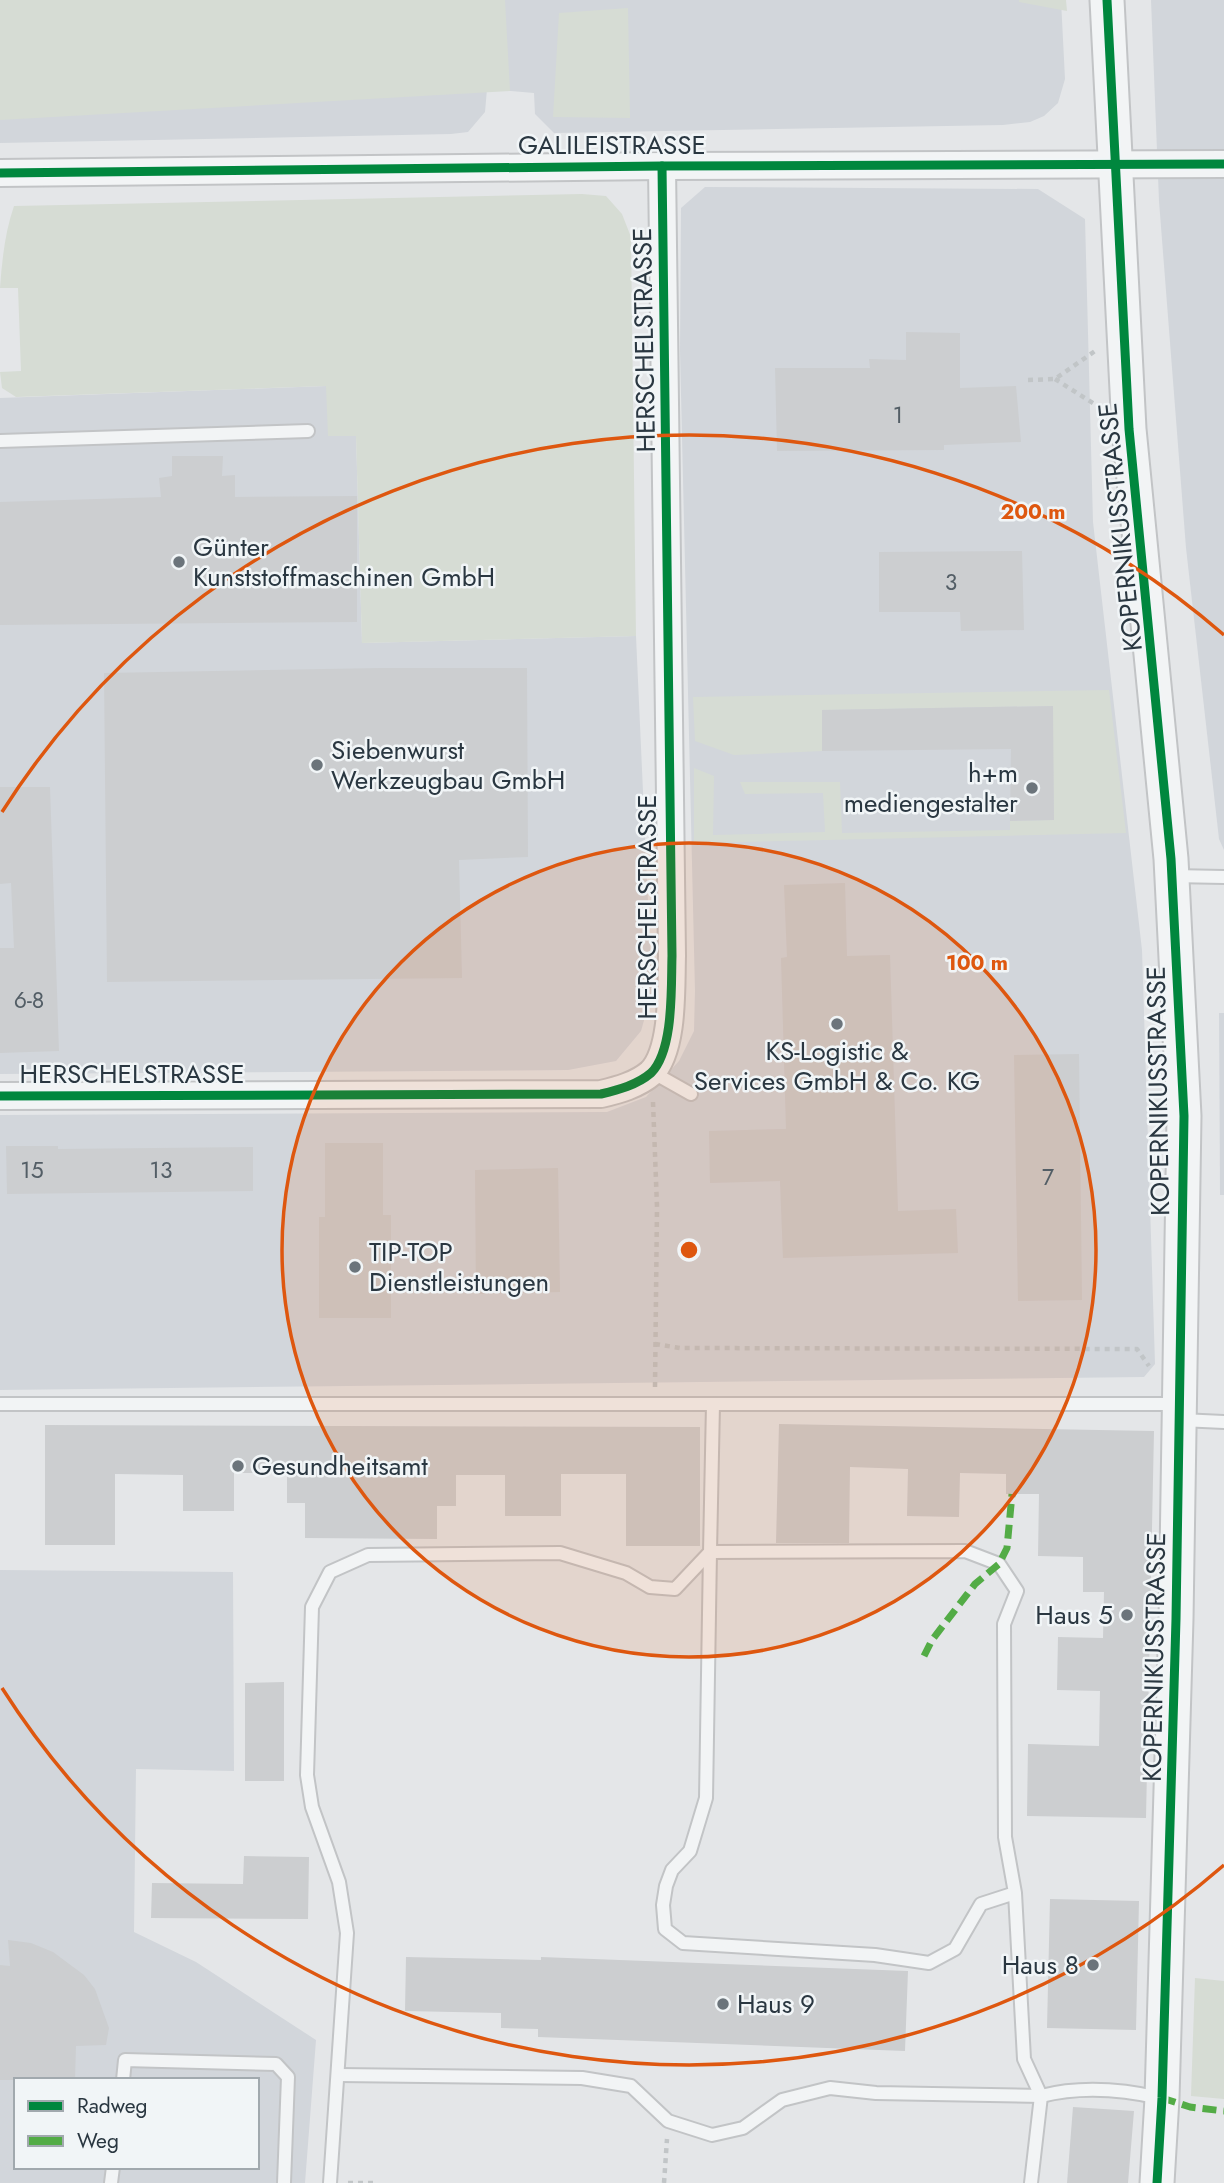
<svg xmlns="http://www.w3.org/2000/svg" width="1224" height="2183" viewBox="0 0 1224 2183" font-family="Jost,sans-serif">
<rect width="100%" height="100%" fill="#e4e6e8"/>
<g fill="#d2d6db" fill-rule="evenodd">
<polygon points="0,0 1061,0 1065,79 1058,103 1044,116 1030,122 1003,125 554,133 535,114 534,93 487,89 485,112 468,132 451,134 0,143"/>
<polygon points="1151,0 1224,0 1224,850 1219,839 1186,548 1159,201"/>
<polygon points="705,187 1038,189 1085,219 1093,522 1142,950 1155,1364 1144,1377 0,1390 0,1115 607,1112 646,1097 679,1061 694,1031 695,991 680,351 681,208"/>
<polygon points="326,386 356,436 362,643 636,636 652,992 641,1031 616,1061 568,1070 0,1074 0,398"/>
<polygon points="1219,1013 1224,1013 1224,1195 1220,1195"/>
<path d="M0,1570L233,1572L234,1771L136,1769L134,1932L196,1962L316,2040L305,2183H0ZM16,2080H257V2167H16Z"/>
</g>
<g fill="#d6dcd4">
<polygon points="0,0 505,0 510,91 0,120"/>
<polygon points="1019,0 1066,0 1067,11 1019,2"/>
<polygon points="628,8 630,118 553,117 559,13"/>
<path d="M582,194L606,196L622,214L631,237L636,636L362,643L356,436H328L326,386L16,397L2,388L0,372L21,371L18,288H0C2,260 5,232 14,206Z"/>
<polygon points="1109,690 1126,833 694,843 694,768 714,776 713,835 825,832 823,793 745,794 740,782 840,782 842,833 1010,830 1010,821 1054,820 1052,706 822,710 822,751 734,755 695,741 693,697"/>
<polygon points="1195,1978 1224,1981 1224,2099 1191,2096"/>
</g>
<g fill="#ccced0">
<polygon points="906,332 960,333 960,388 1016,386 1021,442 944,445 944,450 777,451 775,368 870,368 869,359 906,360"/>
<polygon points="172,456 223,456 222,476 235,475 235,497 357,496 357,622 0,625 0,502 161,497 159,478 172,476"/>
<polygon points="1022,551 1024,630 961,631 960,612 879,612 879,552"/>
<polygon points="380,668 527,668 528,857 459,860 462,978 107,982 104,673"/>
<polygon points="1053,706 1054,820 1010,821 1011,749 822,751 822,710"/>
<polygon points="0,787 50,787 59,1051 0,1053 0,948 14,948 11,883 0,884"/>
<polygon points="845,883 847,956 890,955 898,1211 956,1209 958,1253 783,1258 780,1181 710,1183 709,1131 786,1129 781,958 787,957 784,885"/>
<polygon points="1079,1054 1082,1300 1018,1301 1014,1055"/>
<polygon points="325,1143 383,1143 383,1215 391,1215 391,1318 319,1318 319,1217 325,1217"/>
<polygon points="6,1146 58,1146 58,1149 253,1147 253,1191 7,1194"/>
<polygon points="558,1168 560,1292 476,1294 475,1170"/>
<polygon points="779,1424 1154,1431 1146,1818 1027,1816 1028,1744 1099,1746 1100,1691 1057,1690 1058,1637 1103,1638 1104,1592 1083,1592 1083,1557 1038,1556 1039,1494 1006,1494 1006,1474 960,1473 959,1517 907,1516 908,1469 850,1467 849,1543 776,1543"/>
<polygon points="45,1425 700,1427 700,1546 626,1546 626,1474 561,1474 561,1516 505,1516 505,1475 456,1475 456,1506 437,1506 437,1539 305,1538 305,1503 287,1503 287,1473 234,1473 234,1511 183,1511 183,1475 115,1474 115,1545 45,1545"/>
<polygon points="284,1682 284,1781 245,1781 245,1683"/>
<polygon points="244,1856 309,1857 308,1919 151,1918 152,1883 243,1884"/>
<polygon points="1050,1899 1139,1901 1136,2030 1047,2028"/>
<polygon points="8,1940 31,1943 53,1952 84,1975 95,1989 109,2028 106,2045 76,2046 75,2080 0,2080 0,1965 10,1966"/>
<polygon points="406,1957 541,1960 541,1957 908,1971 905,2051 538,2037 538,2029 501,2028 501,2013 405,2011"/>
<polygon points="1073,2107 1134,2111 1128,2183 1067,2183"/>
</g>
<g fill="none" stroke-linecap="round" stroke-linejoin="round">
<defs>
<g id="service">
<polyline points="0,441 308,431"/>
<polyline points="1172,876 1224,877"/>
<polyline points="652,1072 691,1094"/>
<polyline points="0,1404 1179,1404"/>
<polyline points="1181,1420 1224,1422"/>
<polyline points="1015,1893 981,1904 955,1949 929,1963 875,1955 683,1943 665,1929 663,1905 666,1886 672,1870 690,1851 706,1798 710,1552 965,1551 999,1564 1017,1591 1004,1624 1005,1837 1015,1893 1024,2059 1041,2096 1031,2183"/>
<path d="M339,2075L582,2078L631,2086L668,2121L712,2135L743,2128L782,2100L830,2088L876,2093L1041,2096C1080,2086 1121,2089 1160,2098"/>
<polyline points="123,2080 125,2060 276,2064 288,2077 284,2183"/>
<polyline points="111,2183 113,2167"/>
<polyline points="330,2183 347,1933 339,1882 312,1807 307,1775 312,1607 330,1572 368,1555 560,1553 626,1573 650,1587 675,1589 710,1552 713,1404"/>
</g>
<g id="minor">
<polyline points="0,173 662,166 1224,164"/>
<path d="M0,1096L601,1094C618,1090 637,1085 651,1073C674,1050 671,987 672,956L662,166"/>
</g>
<polyline id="tertiary" points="1107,0 1129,429 1171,859 1184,1116 1176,1619 1162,2098 1157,2183"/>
</defs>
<use href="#service" stroke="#c2c4c6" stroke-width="16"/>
<use href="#minor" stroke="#c2c4c6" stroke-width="30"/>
<use href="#tertiary" stroke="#c2c4c6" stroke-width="37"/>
<g stroke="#c1c5c7" stroke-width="4.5" stroke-dasharray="5 5" stroke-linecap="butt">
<polyline points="1055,379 1099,407"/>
<polyline points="1028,380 1055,379 1095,351"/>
<polyline points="653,1102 657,1207 655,1387"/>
<polyline points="655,1344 680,1348 1137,1349 1149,1366"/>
<polyline points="348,2183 375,2183"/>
<polyline points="664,2183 667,2139"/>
</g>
<use href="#service" stroke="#f2f4f5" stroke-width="12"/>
<use href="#minor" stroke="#f2f4f5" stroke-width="26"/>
<use href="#tertiary" stroke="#f2f4f5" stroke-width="33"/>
<g stroke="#53ac46" stroke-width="7" stroke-dasharray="14 7" stroke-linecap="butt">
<polyline points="924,1656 932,1640 975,1584 999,1564 1007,1548 1012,1494"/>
<polyline points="1162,2098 1190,2107 1224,2111"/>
</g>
<defs>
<g id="cycleway">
<polyline points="1107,0 1129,429 1171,859 1184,1116 1176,1619 1162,2098 1157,2183"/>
<polyline points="0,173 662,166 1224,164"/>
<path d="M0,1096L601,1094C618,1090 637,1085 651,1073C674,1050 671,987 672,956L662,166"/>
</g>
</defs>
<use href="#cycleway" stroke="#f1f5f7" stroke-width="13"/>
<use href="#cycleway" stroke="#00873e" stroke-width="9"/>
</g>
<circle cx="689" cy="1250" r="407" fill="#de570f" fill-opacity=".12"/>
<g fill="none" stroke="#de570f" stroke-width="3.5">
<circle cx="689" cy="1250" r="407"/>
<path d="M1224 1865A815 815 0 0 1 2 1688M2 812A815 815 0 0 1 1224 635"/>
</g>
<g fill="#6b747b" stroke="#f1f5f7" stroke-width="2.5">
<circle cx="179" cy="562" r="7"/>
<circle cx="317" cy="765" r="7"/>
<circle cx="1032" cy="788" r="7"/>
<circle cx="837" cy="1024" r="7"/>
<circle cx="355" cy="1267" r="7"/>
<circle cx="238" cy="1466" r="7"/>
<circle cx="1127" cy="1615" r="7"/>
<circle cx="1093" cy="1965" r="7"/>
<circle cx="723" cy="2004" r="7"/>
</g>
<g text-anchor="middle" stroke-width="5" stroke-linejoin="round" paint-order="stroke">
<g font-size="23" fill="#535e66">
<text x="898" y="423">1</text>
<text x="951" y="590">3</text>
<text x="29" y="1008">6-8</text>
<text x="32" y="1178">15</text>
<text x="161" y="1178">13</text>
<text x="1048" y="1185">7</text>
</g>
<g font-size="26" fill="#2a3741" stroke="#f1f5f7">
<text x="612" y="154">GALILEISTRASSE</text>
<text transform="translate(644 340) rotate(-91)" y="9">HERSCHELSTRASSE</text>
<text transform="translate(1120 527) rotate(-96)" y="9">KOPERNIKUSSTRASSE</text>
<text transform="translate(647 907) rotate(-90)" y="9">HERSCHELSTRASSE</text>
<text x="132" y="1083">HERSCHELSTRASSE</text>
<text transform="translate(1158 1091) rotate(-91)" y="9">KOPERNIKUSSTRASSE</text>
<text transform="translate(1154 1657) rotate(-89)" y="9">KOPERNIKUSSTRASSE</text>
</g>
<g font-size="26" fill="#2a3741" stroke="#f1f5f7" text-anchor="start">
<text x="193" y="556">Günter<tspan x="193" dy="30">Kunststoffmaschinen GmbH</tspan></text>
<text x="331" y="759">Siebenwurst<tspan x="331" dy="30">Werkzeugbau GmbH</tspan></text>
<text x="1018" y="782" text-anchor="end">h+m<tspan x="1018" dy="30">mediengestalter</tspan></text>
<text x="837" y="1060" text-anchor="middle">KS-Logistic &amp;<tspan x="837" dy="30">Services GmbH &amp; Co. KG</tspan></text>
<text x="369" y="1261">TIP-TOP<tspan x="369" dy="30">Dienstleistungen</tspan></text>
<text x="252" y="1475">Gesundheitsamt</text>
<text x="1113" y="1624" text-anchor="end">Haus 5</text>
<text x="1079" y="1974" text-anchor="end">Haus 8</text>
<text x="737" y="2013">Haus 9</text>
</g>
</g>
<circle cx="689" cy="1250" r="10" fill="#de570f" stroke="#f1f5f7" stroke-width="3.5"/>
<g font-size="21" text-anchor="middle" font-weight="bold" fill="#de570f" stroke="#f1f5f7" stroke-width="5" stroke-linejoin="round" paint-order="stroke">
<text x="1033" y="519">200 m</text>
<text x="977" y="970">100 m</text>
</g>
<rect x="14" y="2078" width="245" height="91" fill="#f1f5f7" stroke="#a1a9ae" stroke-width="2"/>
<rect x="28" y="2101" width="35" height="10" fill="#00873e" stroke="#a1a9ae" stroke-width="2"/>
<text x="77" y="2113" font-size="21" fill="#2a3741">Radweg</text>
<rect x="28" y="2136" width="35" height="10" fill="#53ac46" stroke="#a1a9ae" stroke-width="2"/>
<text x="77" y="2148" font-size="21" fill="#2a3741">Weg</text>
</svg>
